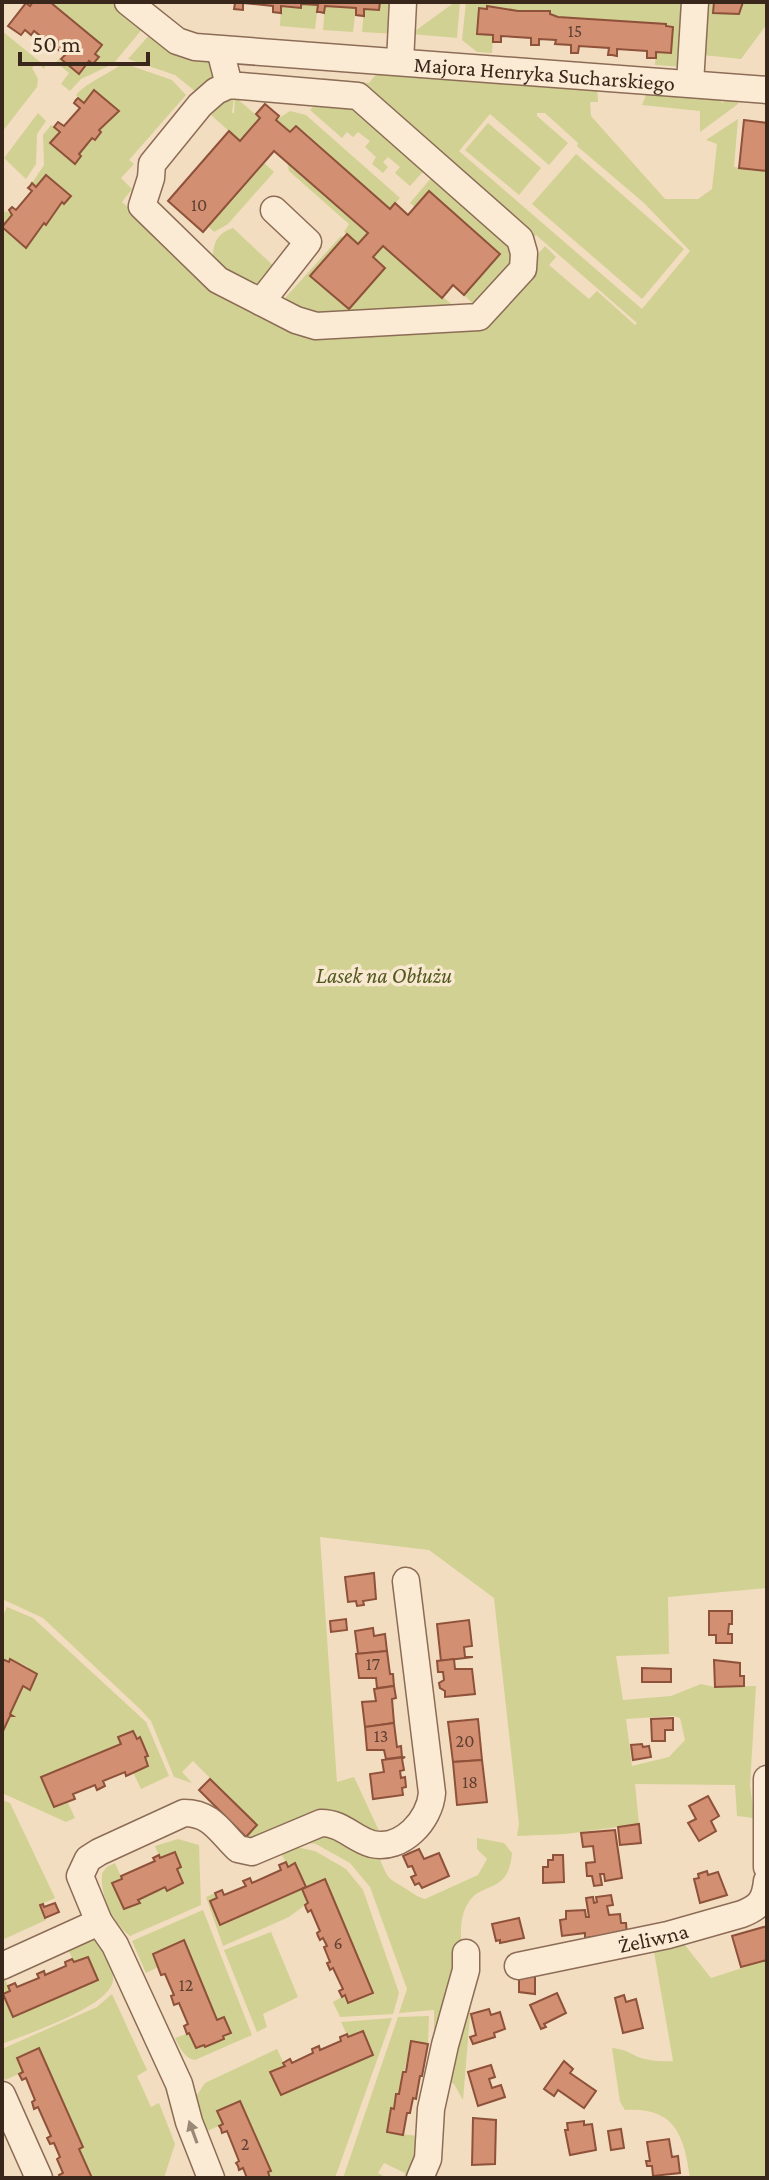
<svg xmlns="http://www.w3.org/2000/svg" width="769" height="2180" viewBox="0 0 769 2180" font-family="'Crimson Pro',serif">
<rect width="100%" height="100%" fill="#f2ddc0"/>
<g fill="#d1d193" fill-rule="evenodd">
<polygon points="50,2 114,2 144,27 113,64 81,79 70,91 61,84 69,73 56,62 60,58 79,74 89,61 94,64 99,57 95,54 102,45"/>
<polygon points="380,2 399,2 396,34 362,32 364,9 379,10"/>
<polygon points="455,2 460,2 457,38 411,34"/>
<polygon points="466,2 684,2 686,67 655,65 656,52 671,53 673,27 666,26 666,24 558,17 550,14 550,11 518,11 488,6 487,9 479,9 477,33 493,35 492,53 477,52 462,40"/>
<polygon points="706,2 714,2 714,13 739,14 743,2 767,2 767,24 741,59 703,55"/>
<polygon points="301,4 318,5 315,29 280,26 281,6 300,8"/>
<polygon points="325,6 356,8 353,32 323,30"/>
<polygon points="2,31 45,66 44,69 37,62 32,68 38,79 37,87 2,132"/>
<polygon points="152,32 212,62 217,80 205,99 175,75 128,59"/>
<path d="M123,63L172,80L186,95L129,160L134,164L121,178L132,189L122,202L160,237L276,312L479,322L545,246L556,257L549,265L589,299L597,291L635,325L637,323L536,235L527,244L367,98L323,88L324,78L369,83L378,72L597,85L598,102H590L591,116L665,199H698L712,189L717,144L706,140L738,119L734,167L767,171V1588L668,1597L669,1654L616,1656L623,1700L671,1696L701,1684L715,1687L756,1686L750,1785L754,1818L737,1816L735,1785L635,1784L639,1824L566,1834L517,1836L519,1824L494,1598L429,1550L320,1537L337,1782L354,1777L381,1835L349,1822L242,1843L257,1825L193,1761L182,1772L192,1783L174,1777L151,1721L141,1710L43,1618L2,1599V214L6,211L12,215L2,228L26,248L44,223L46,224L62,202L70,196L46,175L36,187L32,183L44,165L43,135L51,125L60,132L51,143L75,163L81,156L79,154L92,138L95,140L101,132L99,130L119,111L95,90L84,103L76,95C88,81 108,75 123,63ZM537,113H545L578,143L577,146L644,203L690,251L642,309L459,151L490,114L549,165L568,143L537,116ZM673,1716L680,1718L685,1740L669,1757L632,1766L626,1719Z"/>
<polygon points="649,88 713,94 723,103 725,94 738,98 738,104 700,132 700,111 642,105"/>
<polygon points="234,97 232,113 234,113 235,97 260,118 240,141 211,115 222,104"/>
<polygon points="322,97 349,99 429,165 410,186 395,173 400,167 388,157 383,162 388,167 383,173 372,164 376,157 365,147 370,141 358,132 353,137 347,132 342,138 310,110"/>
<polygon points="290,111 306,115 400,198 390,209 296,126 290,132 276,120"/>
<polygon points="38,113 46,121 37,134 36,164 26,179 4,158"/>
<polygon points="488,123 541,168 519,195 465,150"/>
<polygon points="576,154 684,249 642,299 532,204"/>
<polygon points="287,162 368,233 358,244 344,232 349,224 289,171"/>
<polygon points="264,163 274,172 228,224 214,232 208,226"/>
<polygon points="437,171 521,255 479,310 464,295 500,254 430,191 415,207 410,203"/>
<path d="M233,228L279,271L263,292L213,264C212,246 215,234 233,228Z"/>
<polygon points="341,236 343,238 311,276 348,309 385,268 373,257 383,246 462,313 329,323 284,302 286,297"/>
<polygon points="7,1607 33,1618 146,1722 169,1776 141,1789 133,1772 148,1766 139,1738 137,1739 133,1731 118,1737 121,1744 41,1777 54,1806 67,1801 75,1818 66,1822 2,1793 2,1733 10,1716 13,1716 10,1714 23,1686 30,1690 37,1674 28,1670 28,1667 11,1659 9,1662 2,1659 2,1618"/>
<polygon points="2,1800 10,1803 55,1898 40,1905 46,1920 2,1940"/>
<path d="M324,1832L379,1857C389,1881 387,1877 408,1890C414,1894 417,1897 425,1899L478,1875L487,1859L477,1849V1838L504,1843L512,1853C508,1897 481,1879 467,1905C455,1925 466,1956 459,1978C453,1999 442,2020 434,2041V2010L399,2013L407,1989L370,1887L350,1863L316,1844L292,1841Z"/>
<path d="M178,1839L199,1845L201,1905L130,1936C112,1922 100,1895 102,1873L107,1867L115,1863L122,1879L113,1883L125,1909L139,1903L138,1900L165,1887L167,1890L183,1883L177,1869L181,1867L175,1852L160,1858L155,1846Z"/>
<polygon points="291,1846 315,1851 346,1869 363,1890 399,1993 393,2014 340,2017 333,2002 345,1995 349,2003 372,1993 325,1879 306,1887 295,1864 288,1867 280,1851"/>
<polygon points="302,1889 308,1903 289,1917 223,1946 206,1897 215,1893 217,1898 210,1902 220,1924"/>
<path d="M203,1910L252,2035L195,2060C184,2058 180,2048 175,2038L189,2033L205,2047L223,2039L224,2017L217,2020L184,1941L153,1954L158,1967L146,1973L132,1941Z"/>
<polygon points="271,1932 298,1997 263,2014 267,2027 257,2032 224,1950"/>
<path d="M94,1938C101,1947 113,1966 113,1978C116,2005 24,2035 2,2044V1978L4,1977L10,1991L3,1994L97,1979L88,1957L74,1962L68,1949Z"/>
<path d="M684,1944L711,1978L767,1960V2178H690C684,2135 675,2107 625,2110L620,2102L612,2048C624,2049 628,2052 638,2057C649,2061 662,2062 673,2061L653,1946Z"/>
<polygon points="473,1979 463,2100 454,2084 446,2080"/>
<polygon points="112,1994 147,2070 137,2076 151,2107 159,2103 175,2144 164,2178 92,2178 79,2149 82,2147 39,2048 17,2057 23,2072 5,2080 2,2072 2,2049 97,2007"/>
<polygon points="429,2016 428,2044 411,2041 399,2094 396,2094 394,2109 391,2109 387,2132 417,2136 417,2178 404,2178 405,2173 384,2163 378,2173 387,2178 343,2178 398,2017"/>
<polygon points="392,2018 335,2178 270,2178 268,2172 271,2171 240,2101 217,2111 223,2124 205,2132 195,2098 205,2083 277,2049 285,2066 271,2072 282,2095 373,2055 363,2031 348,2037 341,2022"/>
</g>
<g fill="#d38f72" stroke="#8e513a" stroke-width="2">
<polygon points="33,2 50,2 102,45 95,54 99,57 93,64 89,61 79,74 61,59 65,55 34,31 31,35 25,30 21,35 8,26 26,3 30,6"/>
<polygon points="224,2 380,2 379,10 364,9 364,16 356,15 356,8 325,6 324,13 320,12 317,12 318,5 301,4 301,8 281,6 281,13 273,12 273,6 243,3 243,10 234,9 235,3"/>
<polygon points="714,2 743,2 739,14 713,13"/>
<polygon points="487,6 518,11 550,11 550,14 558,17 666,24 666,26 673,27 671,53 656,52 656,58 647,58 647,51 617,49 617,56 612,55 608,55 609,48 579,46 578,53 571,53 571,45 555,44 556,40 539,39 539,45 531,45 531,38 501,36 501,42 493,42 493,35 477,34 479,8 487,9"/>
<polygon points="94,90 119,111 99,130 101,132 95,140 92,138 79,154 81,156 75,164 50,143 60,132 54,127 58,122 64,126 80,108 74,103 76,100 78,98 84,103"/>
<polygon points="265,104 279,116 276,120 290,132 296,126 390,209 395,203 408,215 429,191 500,254 464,295 453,285 442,298 383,246 373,257 385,268 349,309 310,276 347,234 358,244 368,233 274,151 203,232 168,201 229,131 240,141 260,118 256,114"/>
<polygon points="744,120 767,123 767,171 739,168"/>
<polygon points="46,175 71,196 64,204 62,202 46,225 44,223 26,248 2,227 12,215 9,210 12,207 16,210 32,191 28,188 30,186 32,183 36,187"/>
<polygon points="374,1573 376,1599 363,1601 364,1605 357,1606 356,1601 348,1602 345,1577"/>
<polygon points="709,1611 732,1611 732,1624 729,1624 728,1634 732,1634 732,1643 716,1643 716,1635 709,1635"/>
<polygon points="346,1619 347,1630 331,1632 330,1621"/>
<polygon points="469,1620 472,1646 464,1647 465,1657 473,1657 441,1661 437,1624"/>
<polygon points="373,1628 374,1636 385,1634 387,1651 358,1654 355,1631"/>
<polygon points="387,1651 390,1674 393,1674 394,1686 377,1688 376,1678 359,1678 356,1654"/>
<polygon points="2,1659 9,1662 10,1659 37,1674 30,1690 23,1686 10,1714 13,1716 10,1716 2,1733"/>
<polygon points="454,1659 455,1669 472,1669 475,1694 445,1697 445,1691 440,1688 439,1683 444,1680 443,1672 438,1672 437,1661"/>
<polygon points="714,1660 740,1663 740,1676 744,1676 744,1686 715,1687"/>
<polygon points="642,1668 671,1669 671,1682 642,1682"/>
<polygon points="394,1686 396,1698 392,1699 394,1723 365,1727 362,1702 376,1701 374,1689"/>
<polygon points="673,1718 673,1730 665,1730 665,1741 652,1741 651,1719"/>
<polygon points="478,1719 482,1760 453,1762 448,1722"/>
<polygon points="394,1723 397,1747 401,1746 402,1757 386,1759 384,1750 367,1750 365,1727"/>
<polygon points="133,1731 137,1739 140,1737 148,1756 145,1757 148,1766 126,1776 125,1772 103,1781 105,1786 97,1790 95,1785 73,1794 75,1799 54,1807 41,1777 121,1744 118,1737"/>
<polygon points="642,1744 643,1747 649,1746 651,1757 633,1760 631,1745"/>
<polygon points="405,1757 402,1759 404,1770 400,1771 401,1778 405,1777 406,1787 402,1788 403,1795 373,1799 370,1774 384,1772 382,1760"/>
<polygon points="482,1760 487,1802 457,1805 453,1762"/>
<polygon points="210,1779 257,1825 246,1837 199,1790"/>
<polygon points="708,1796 719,1816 711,1821 716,1831 699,1841 688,1823 696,1819 689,1806"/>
<polygon points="639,1824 641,1843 620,1845 618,1827"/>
<polygon points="615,1830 622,1878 605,1881 604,1874 600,1874 602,1885 594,1886 592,1876 587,1876 586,1863 595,1862 593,1846 583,1847 581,1833"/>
<polygon points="419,1849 424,1859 439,1853 449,1876 422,1888 419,1883 415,1885 411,1877 416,1875 412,1866 408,1867 403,1856"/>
<polygon points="175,1852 181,1867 177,1869 183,1883 167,1891 165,1887 138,1900 140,1903 124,1909 112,1883 122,1879 121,1876 155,1861 153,1858 159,1855 160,1858"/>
<polygon points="553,1855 563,1855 564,1882 543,1883 543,1867 548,1867 548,1860 553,1860"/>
<polygon points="286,1862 288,1867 295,1863 306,1887 220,1925 210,1901 217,1898 215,1893 222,1890 224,1895 246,1886 243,1881 250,1878 252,1883 281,1870 279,1865"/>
<polygon points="707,1871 708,1875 718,1872 727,1895 700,1903 694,1879 699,1878 698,1874"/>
<polygon points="325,1879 373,1993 348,2003 345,1995 342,1997 339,1991 343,1989 333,1968 330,1970 327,1963 330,1962 324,1947 327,1946 323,1938 320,1940 318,1936 317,1933 320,1931 311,1910 308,1912 306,1908 305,1905 308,1903 302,1889"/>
<polygon points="611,1895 613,1905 607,1906 609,1915 620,1914 621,1923 626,1923 627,1936 607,1935 585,1938 585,1933 562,1936 560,1920 566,1919 566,1911 585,1910 586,1917 589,1917 586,1898 593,1897 594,1903 597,1902 596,1897"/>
<polygon points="55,1903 59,1912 45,1918 40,1905 43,1904 44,1907"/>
<polygon points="519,1918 524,1938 500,1943 500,1940 496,1941 492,1924"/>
<polygon points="767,1926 767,1960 741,1967 732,1936"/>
<polygon points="184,1940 217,2020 224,2017 231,2033 223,2036 224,2039 205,2047 204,2045 196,2048 189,2033 187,2034 184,2026 188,2024 179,2003 174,2005 171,1996 174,1995 165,1974 161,1975 153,1954"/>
<polygon points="88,1957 98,1980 13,2017 3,1994 10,1991 8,1986 15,1983 17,1987 39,1978 37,1974 44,1971 45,1975 66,1966 65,1962 72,1959 74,1962"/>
<polygon points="535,1967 535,1994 519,1992 519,1970"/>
<polygon points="557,1993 566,2013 544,2024 546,2027 541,2029 530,2005"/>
<polygon points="624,1995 626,2002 636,1999 643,2028 623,2033 615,1998"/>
<polygon points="489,2009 491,2015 500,2012 505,2029 494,2033 495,2037 473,2044 470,2037 476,2035 471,2014"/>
<polygon points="363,2031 373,2055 281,2095 270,2072 285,2066 283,2063 290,2059 292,2063 313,2053 312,2049 319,2046 320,2050 341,2041 340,2037 347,2034 348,2037"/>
<polygon points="411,2041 428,2044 422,2076 420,2076 416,2099 413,2098 410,2113 407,2113 403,2135 387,2132 391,2108 394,2109 396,2094 399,2094 403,2072 406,2072"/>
<polygon points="39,2048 83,2147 79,2149 92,2178 60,2178 59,2175 63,2173 57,2159 60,2157 54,2143 50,2144 47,2138 51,2136 38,2107 34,2109 32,2102 35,2100 26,2078 22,2080 19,2074 23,2072 17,2058"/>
<polygon points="564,2061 573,2069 570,2073 596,2091 584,2108 558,2090 554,2096 544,2089"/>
<polygon points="491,2065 495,2077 489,2079 492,2088 501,2085 505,2097 478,2106 468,2072"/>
<polygon points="240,2101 271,2171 268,2172 270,2178 247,2178 243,2168 239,2170 238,2166 236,2163 239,2161 227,2131 222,2133 221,2129 219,2126 223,2124 217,2111"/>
<polygon points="473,2118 496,2120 495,2164 472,2165"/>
<polygon points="584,2121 584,2125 592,2124 596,2150 570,2155 565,2130 568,2130 567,2123"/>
<polygon points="621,2129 624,2148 611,2150 608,2131"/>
<polygon points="669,2139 672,2157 678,2156 680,2173 653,2176 652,2166 647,2166 646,2161 650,2161 647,2142"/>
</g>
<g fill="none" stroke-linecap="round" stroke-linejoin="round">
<defs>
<g id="minor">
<path id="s1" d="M128,2L177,41L195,47L767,90"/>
<polyline points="220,50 229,85 358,96 520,239 524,253 523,269 479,317 316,326 296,320 218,280 142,206 151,178 152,164 200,105 216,91 229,85"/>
<polyline points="400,62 403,2"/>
<polyline points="690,83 695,2"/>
<polyline points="261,302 308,242 274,210"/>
<polyline points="767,1779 767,1867"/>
<polyline points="2,1966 99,1922"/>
<path id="s2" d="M518,1966L668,1935L742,1914C760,1907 765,1900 767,1881"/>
<polyline points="2,2095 39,2178"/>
<path d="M211,2178L189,2122L179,2084L115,1945L99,1922L80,1876L88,1859L99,1852L184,1813C212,1813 220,1832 238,1849L252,1852L321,1823C343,1823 353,1839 372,1844C402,1851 430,1820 432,1793L406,1581"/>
<polyline points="420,2178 428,2159 431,2109 445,2045 466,1970 466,1953"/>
</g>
</defs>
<use href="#minor" stroke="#8c6c56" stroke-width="29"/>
<use href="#minor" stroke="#fcebd4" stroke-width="26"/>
</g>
<defs><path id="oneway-solid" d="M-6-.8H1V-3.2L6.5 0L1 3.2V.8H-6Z" transform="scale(2)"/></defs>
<use fill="#9b8978" href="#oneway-solid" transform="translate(193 2132) rotate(-110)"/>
<g text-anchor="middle" stroke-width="7" stroke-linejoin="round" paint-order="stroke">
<g font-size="18" fill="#604132">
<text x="575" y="37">15</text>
<text x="199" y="211">10</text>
<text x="373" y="1670">17</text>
<text x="381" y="1742">13</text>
<text x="465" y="1747">20</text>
<text x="470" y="1788">18</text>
<text x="338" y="1949">6</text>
<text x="186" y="1991">12</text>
<text x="245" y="2150">2</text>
</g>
<g font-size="22" fill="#3a271c" stroke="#f8e8d0">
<text dy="8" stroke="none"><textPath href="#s1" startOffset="432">Majora Henryka Sucharskiego</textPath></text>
<text dy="8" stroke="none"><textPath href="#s2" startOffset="138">Żeliwna</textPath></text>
</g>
<g font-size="22" font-style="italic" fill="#515920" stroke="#f8e8d0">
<text x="384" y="983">Lasek na Obłużu</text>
</g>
</g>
<rect width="769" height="2180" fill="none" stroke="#3a271c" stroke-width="8"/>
<path d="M20 52v12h128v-12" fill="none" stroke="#3a271c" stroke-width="4"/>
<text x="32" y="52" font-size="24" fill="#3a271c" stroke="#f8e8d0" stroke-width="6" paint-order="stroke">50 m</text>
</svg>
